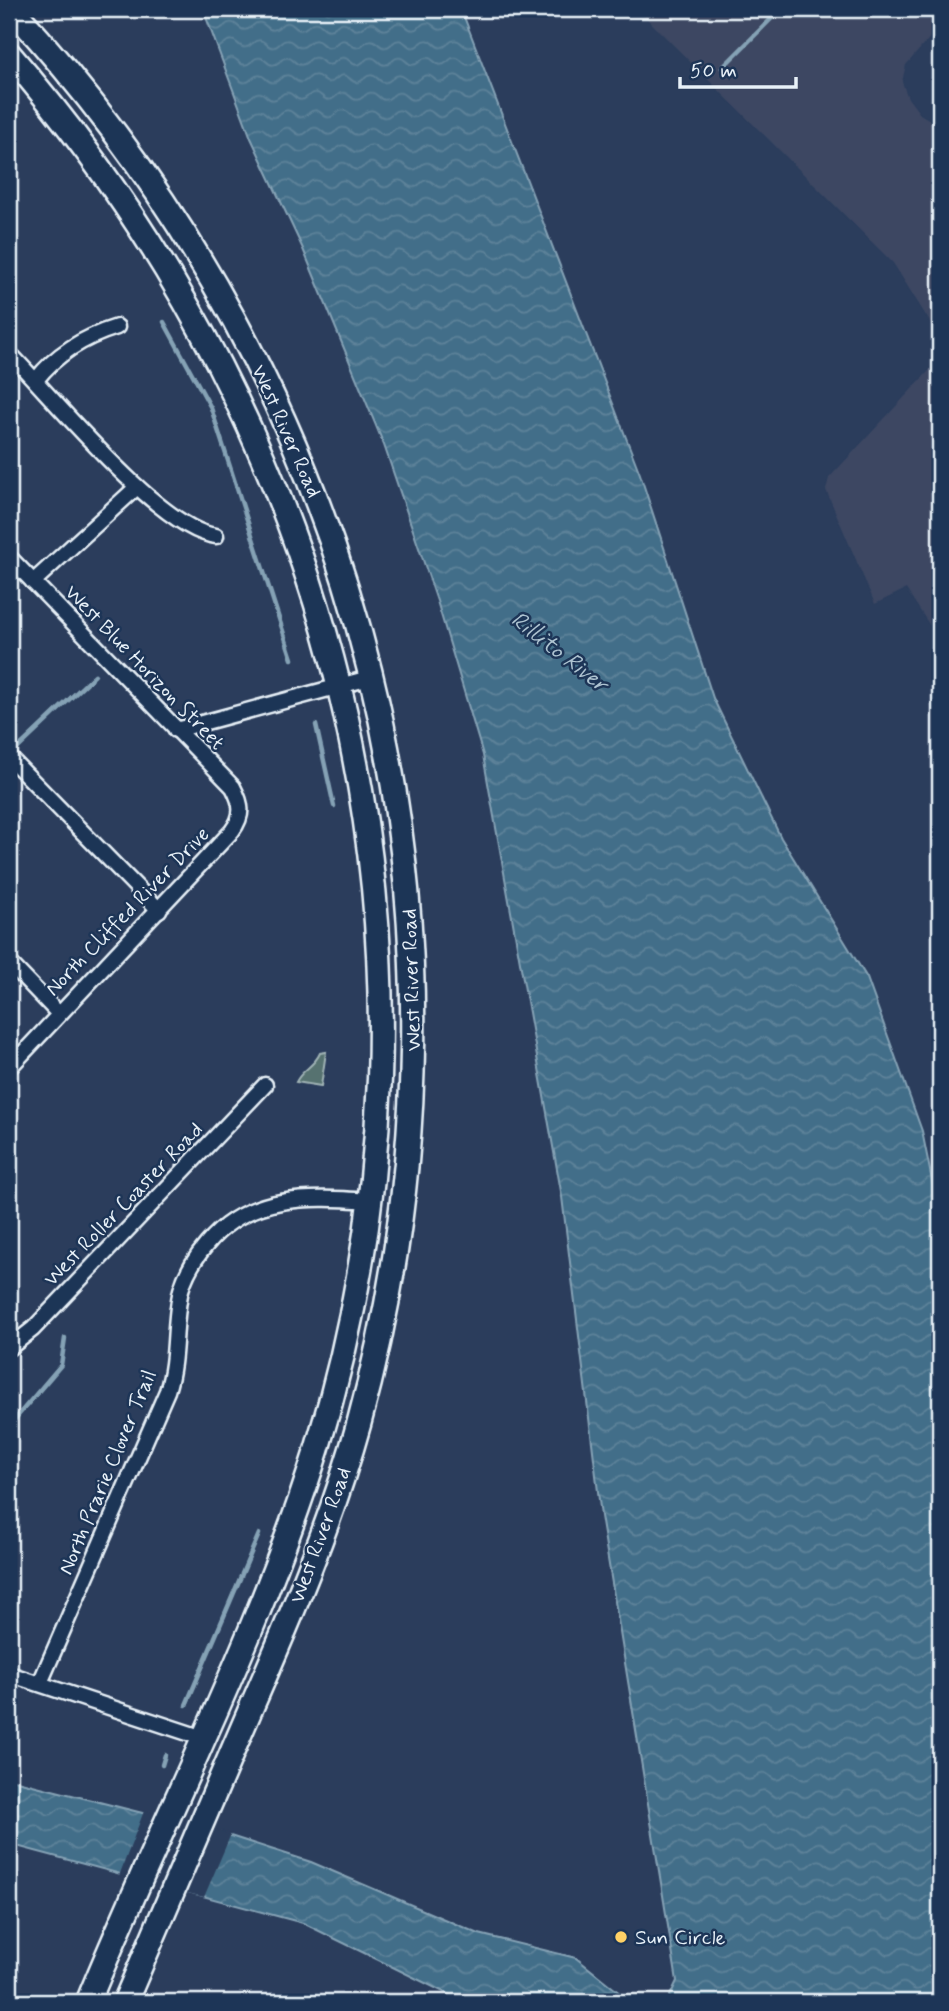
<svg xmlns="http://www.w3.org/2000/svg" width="949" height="2011" viewBox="0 0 949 2011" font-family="Mynerve,sans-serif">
<defs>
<pattern id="water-waves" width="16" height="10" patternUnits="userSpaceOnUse" patternTransform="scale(1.75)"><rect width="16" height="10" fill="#436e89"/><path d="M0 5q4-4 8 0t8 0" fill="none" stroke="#5e839a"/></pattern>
</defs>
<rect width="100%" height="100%" fill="#2b3d5c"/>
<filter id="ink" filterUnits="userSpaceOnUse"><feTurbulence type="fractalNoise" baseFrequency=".0143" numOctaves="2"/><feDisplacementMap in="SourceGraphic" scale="14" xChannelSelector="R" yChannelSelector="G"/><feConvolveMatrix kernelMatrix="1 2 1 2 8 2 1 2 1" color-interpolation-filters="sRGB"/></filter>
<g filter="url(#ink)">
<g fill="#3c4762">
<polygon points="637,9 940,9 940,26 906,65 902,82 908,98 920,114 940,126 940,338 893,263"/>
<polygon points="940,359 940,641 906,589 875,604 826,490 829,478"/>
</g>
<path fill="#56726f" stroke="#9fb2b4" stroke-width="2" d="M326,1052L321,1086L296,1082C302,1069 314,1067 320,1053Z"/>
<g fill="url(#water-waves)" stroke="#85a2b5" stroke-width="2">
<polygon points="203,9 461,9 640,474 713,698 781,838 867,978 922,1131 940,1220 940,2002 667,2002 677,1981 601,1516 562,1197 483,755 437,601 384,445 303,249 251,138"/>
<polygon points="9,1779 221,1833 311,1862 479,1934 576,1958 631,2002 464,2002 303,1923 9,1844"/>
</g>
<polygon fill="#2b3d5c" points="144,1811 231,1834 204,1897 119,1876"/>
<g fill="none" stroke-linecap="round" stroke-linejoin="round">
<g stroke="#85a2b5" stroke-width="4.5">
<polyline points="722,68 781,9"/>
<polyline points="164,322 211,408 292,659"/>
<polyline points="316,725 334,806"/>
<polyline points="18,748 95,675"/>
<polyline points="9,1426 61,1365 65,1338"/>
<polyline points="186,1705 259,1534"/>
<polyline points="162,1765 165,1755"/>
</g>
<defs>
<g id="street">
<path d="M9,353C52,396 160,530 216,536"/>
<path d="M36,380C57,353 84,337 117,327"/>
<path d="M9,557L233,787C242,804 244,815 232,831L9,1068"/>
<polyline points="33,582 137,487"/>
<polyline points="176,730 373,677"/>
<polyline points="9,757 159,910"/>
<polyline points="9,962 58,1013"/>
<polyline points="9,1348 33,1329 265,1085"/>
<polyline points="9,1674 203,1738"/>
<path d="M40,1683L167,1391C178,1358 173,1323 181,1290C186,1272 195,1258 207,1244C249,1193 310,1197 370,1201"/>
</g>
<g id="primary">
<path d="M12,9C365,392 497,919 359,1423C331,1524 290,1619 248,1715C207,1810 166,1906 125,2002"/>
<path d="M9,54C343,439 468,957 317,1449C258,1639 163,1818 88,2002"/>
</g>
</defs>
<use href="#street" stroke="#e8f1f8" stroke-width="19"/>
<use href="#primary" stroke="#e8f1f8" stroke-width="28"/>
<use href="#street" stroke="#1d3557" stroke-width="14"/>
<use href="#primary" stroke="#1d3557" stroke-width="23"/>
</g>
</g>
<circle fill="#ffd166" stroke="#1d3557" stroke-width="2.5" cx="621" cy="1937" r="7"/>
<g text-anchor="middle" stroke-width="5" stroke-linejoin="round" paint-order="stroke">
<g font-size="21" fill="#e8f1f8" stroke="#1d3557">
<text transform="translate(287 431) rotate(66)" y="7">West River Road</text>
<text transform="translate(145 667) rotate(46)" y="7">West Blue Horizon Street</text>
<text transform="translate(127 911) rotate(-46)" y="7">North Cliffed River Drive</text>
<text transform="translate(411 980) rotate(-92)" y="7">West River Road</text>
<text transform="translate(123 1204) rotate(-46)" y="7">West Roller Coaster Road</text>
<text transform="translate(107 1472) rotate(-67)" y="7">North Prarie Clover Trail</text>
<text transform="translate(320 1535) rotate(-70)" y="7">West River Road</text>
</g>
<g font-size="21" fill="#e8f1f8" stroke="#1d3557" text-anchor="start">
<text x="635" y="1944">Sun Circle</text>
</g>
<g font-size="23" font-style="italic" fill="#aec3d1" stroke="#1d3557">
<text transform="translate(560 651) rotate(38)" y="8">Rillito River</text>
</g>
</g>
<rect width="949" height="2011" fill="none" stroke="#1d3557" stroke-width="35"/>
<rect x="18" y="18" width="914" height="1976" fill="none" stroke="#e8f1f8" stroke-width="2.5" filter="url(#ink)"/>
<path d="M680 77v10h116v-10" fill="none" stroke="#e8f1f8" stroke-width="3.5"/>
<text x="690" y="77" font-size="21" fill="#e8f1f8" stroke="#1d3557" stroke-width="5" paint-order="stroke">50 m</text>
</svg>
